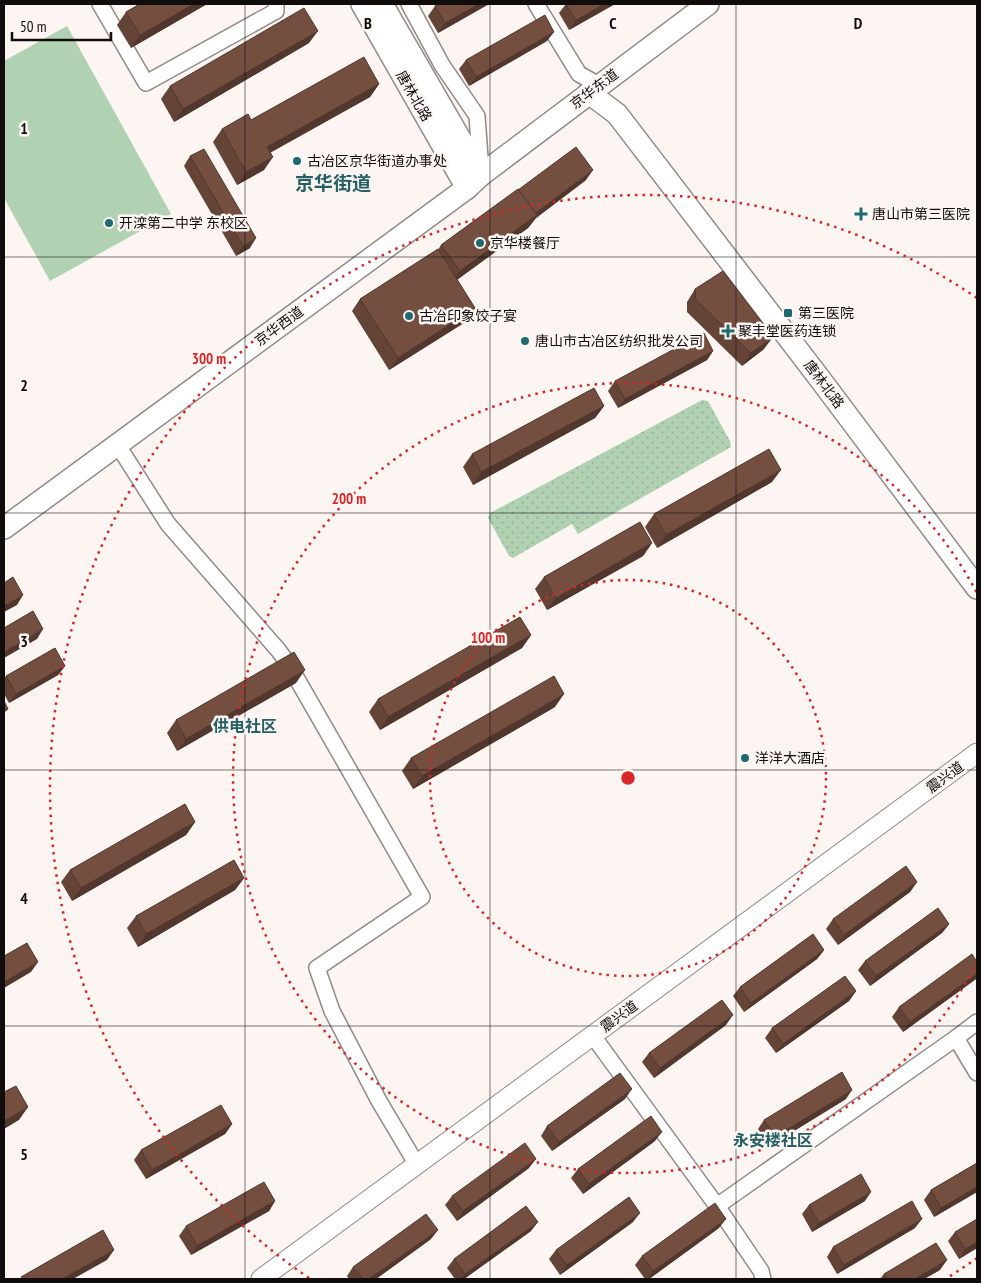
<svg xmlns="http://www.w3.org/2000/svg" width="981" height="1283" viewBox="0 0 981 1283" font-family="'PT Sans Narrow','Noto Sans SC',sans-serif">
<defs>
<pattern id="park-dots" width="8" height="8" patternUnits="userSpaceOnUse" patternTransform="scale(1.25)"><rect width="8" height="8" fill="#b0d1b2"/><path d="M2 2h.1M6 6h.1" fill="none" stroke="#96b298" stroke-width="1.8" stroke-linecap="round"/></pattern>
</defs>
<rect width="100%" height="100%" fill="#fcf5f2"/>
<polygon fill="url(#park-dots)" points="702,400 708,401 730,441 731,447 578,534 572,524 513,558 509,556 488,518 490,513"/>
<polygon fill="#b0d1b2" points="67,26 171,214 50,281 4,198 4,61"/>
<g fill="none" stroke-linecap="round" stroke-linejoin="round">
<defs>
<g id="minor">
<polyline points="100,4 146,83 276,11 276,4"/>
<polyline points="409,4 442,65 477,116 481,171"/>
<polyline points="536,4 579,74 599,85"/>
<polyline points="117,444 168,524 279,651 289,665 422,897 317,968 332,1011 379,1101 417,1165"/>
<polyline points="977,1022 956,1038 977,1073"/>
<polyline points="593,1036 717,1206 761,1271 763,1279"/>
<polyline points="717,1206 956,1038"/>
</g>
<polyline id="tertiary" points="261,1279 977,753"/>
<g id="secondary">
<polyline points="362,4 467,188"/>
<polyline points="382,4 481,175"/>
<polyline points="589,93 617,114 820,379 977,588"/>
<polyline points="4,528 467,188 481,175 708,4"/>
</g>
</defs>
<use href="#minor" stroke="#918a88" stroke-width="18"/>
<use href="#tertiary" stroke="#918a88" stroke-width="21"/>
<use href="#secondary" stroke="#918a88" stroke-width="24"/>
<use href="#minor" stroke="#fff" stroke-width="15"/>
<use href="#tertiary" stroke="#fff" stroke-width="19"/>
<use href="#secondary" stroke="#fff" stroke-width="21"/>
</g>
<g fill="#644437">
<polygon points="140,4 207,4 131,48 117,25 126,12"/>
<polygon points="440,4 489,4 438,33 428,16 435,6"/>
<polygon points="566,4 615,4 569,30 559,13"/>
<polygon points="547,41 469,86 459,69 466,60"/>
<polygon points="309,43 174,122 161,99 170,86"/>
<polygon points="379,84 370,97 270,153 264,170 237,185 213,142 222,129"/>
<polygon points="190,156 250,248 236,256 184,166"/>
<polygon points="586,180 536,218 528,228 457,280 475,308 467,321 389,370 352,311 360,299 438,250 441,245 518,190"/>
<polygon points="695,289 764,349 742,366 687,312 687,302"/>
<polygon points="713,351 707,360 618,408 608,391 615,381"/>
<polygon points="604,406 595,418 473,485 463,467 472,454"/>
<polygon points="772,482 657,548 645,527 654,514"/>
<polygon points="652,543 643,556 547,610 535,589 544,577"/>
<polygon points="531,635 522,648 380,730 369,712 378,699"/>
<polygon points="65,666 58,675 9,703 4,694 4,679 6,676"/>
<polygon points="296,683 177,751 167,733 176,720"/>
<polygon points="555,707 413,789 402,771 411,758"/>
<polygon points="195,822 186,835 72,901 61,882 70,870"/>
<polygon points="244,878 235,890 138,947 127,928 136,916"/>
<polygon points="917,882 910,892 838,945 826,929 833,919"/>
<polygon points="949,924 942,933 870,986 858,970 865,961"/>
<polygon points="824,950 817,959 744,1012 733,996 740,987"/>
<polygon points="977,974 977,978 976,979 903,1032 892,1017 899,1007"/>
<polygon points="856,991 849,1001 776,1053 765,1038 772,1028"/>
<polygon points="726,1025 654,1078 642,1062 649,1053"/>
<polygon points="625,1099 552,1151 541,1136 547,1126"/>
<polygon points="846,1099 768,1147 758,1129 764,1120"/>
<polygon points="232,1124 225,1134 146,1179 134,1160 141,1150"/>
<polygon points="655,1141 583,1194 571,1178 578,1169"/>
<polygon points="977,1163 977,1192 934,1217 924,1200 931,1190"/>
<polygon points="529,1168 457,1221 445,1205 452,1196"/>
<polygon points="275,1201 269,1211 191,1255 179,1236 186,1226"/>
<polygon points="865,1201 812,1232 802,1214 809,1205"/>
<polygon points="633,1222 560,1275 549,1259 556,1250"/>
<polygon points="719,1228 649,1279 645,1279 635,1265 642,1256"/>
<polygon points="915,1228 837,1274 827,1257 833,1247"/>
<polygon points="531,1231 464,1279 455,1279 447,1268 454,1259"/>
<polygon points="955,1232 977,1248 959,1259 948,1241"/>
<polygon points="431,1239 376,1279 349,1279 347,1276 353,1267"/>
<polygon points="940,1270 924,1279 880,1279 884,1274"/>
</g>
<g fill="#51372d">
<polygon points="194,4 207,4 131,48 140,35"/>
<polygon points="479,4 489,4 438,33 445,23"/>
<polygon points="605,4 615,4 569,30 576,20"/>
<polygon points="318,31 309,43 174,122 183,109"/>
<polygon points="554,32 547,41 469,86 476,77"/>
<polygon points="379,84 370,97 258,159 267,147"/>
<polygon points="273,157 264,170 237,185 246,172"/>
<polygon points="593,170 586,180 536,218 528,228 451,284 460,271 536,213"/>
<polygon points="256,238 250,248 236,256 243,246"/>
<polygon points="475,308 467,321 389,370 398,358"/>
<polygon points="773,337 764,349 742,366 751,353"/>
<polygon points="713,351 707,360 618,408 625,399"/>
<polygon points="604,406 595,418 473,485 481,472"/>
<polygon points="781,470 772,482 657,548 666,535"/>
<polygon points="652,543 643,556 547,610 556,598"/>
<polygon points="23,595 17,605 4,612 4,606"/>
<polygon points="43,629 37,639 4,658 4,652"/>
<polygon points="531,635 522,648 380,730 388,717"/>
<polygon points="65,666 58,675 9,703 16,694"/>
<polygon points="305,670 296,683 177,751 186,739"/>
<polygon points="564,694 555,707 413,789 422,776"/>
<polygon points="195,822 186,835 72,901 81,888"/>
<polygon points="244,878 235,890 138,947 146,934"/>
<polygon points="917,882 910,892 838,945 844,935"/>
<polygon points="949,924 942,933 870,986 876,976"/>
<polygon points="824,950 817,959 744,1012 751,1003"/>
<polygon points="38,962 31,972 4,988 4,982"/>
<polygon points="977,974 977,978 976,979 903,1032 910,1022"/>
<polygon points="856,991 849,1001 776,1053 783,1044"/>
<polygon points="733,1015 726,1025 654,1078 660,1068"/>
<polygon points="632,1089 625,1099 552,1151 559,1142"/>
<polygon points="852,1090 846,1099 768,1147 775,1137"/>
<polygon points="28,1107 19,1120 4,1129 4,1121"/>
<polygon points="232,1124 225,1134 146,1179 152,1170"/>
<polygon points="662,1132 655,1141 583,1194 589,1184"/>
<polygon points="536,1159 529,1168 457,1221 463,1211"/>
<polygon points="977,1187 977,1192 934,1217 941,1208"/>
<polygon points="871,1192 865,1201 812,1232 819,1223"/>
<polygon points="275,1201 269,1211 191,1255 197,1246"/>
<polygon points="640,1213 633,1222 560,1275 567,1265"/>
<polygon points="726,1219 719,1228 649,1279 648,1279 653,1271"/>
<polygon points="922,1219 915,1228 837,1274 844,1265"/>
<polygon points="538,1222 531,1231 464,1279 461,1279 465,1274"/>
<polygon points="438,1230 431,1239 376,1279 369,1279"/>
<polygon points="977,1242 977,1248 959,1259 965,1249"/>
<polygon points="114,1250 107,1260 73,1279 62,1279"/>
<polygon points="947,1260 940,1270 924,1279 915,1279"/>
</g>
<g fill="#744f40" stroke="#51372d">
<polygon points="140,4 194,4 140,35 126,12"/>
<polygon points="440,4 479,4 445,23 435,6"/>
<polygon points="566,4 605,4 576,20"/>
<polygon points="304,8 318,31 183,109 170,86"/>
<polygon points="545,15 554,32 476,77 466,60"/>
<polygon points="364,57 379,84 267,147 273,157 246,172 222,129 248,114 251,120"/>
<polygon points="576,147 593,170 536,213 518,190"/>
<polygon points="204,149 256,238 243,246 190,156"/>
<polygon points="518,189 537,215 460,271 441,245"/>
<polygon points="438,249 475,308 398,358 360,299"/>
<polygon points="723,271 773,337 751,353 696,300 695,289"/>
<polygon points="704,333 713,351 625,399 615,381"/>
<polygon points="594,388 604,406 481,472 472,454"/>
<polygon points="769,449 781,470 666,535 654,514"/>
<polygon points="640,522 652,543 556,598 544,577"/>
<polygon points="13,577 23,595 4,606 4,583"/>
<polygon points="33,611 43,629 4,652 4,628"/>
<polygon points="520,617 531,635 388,717 378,699"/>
<polygon points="55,648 65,666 16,694 6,676"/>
<polygon points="294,652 305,670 186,739 176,720"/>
<polygon points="554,676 564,694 422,776 411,758"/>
<polygon points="4,701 8,709 4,712"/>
<polygon points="185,804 195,822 81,888 70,870"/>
<polygon points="234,860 244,878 146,934 136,916"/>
<polygon points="906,866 917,882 844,935 833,919"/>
<polygon points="938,908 949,924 876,976 865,961"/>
<polygon points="813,934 824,950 751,1003 740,987"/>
<polygon points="27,943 38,962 4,982 4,956"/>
<polygon points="972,954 977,962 977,974 910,1022 899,1007"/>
<polygon points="845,976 856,991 783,1044 772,1028"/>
<polygon points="722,1000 733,1015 660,1068 649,1053"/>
<polygon points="842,1072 852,1090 775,1137 764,1120"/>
<polygon points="620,1073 632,1089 559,1142 547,1126"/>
<polygon points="16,1086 28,1107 4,1121 4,1092"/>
<polygon points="221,1105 232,1124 152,1170 141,1150"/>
<polygon points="651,1116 662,1132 589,1184 578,1169"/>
<polygon points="525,1143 536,1159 463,1211 452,1196"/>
<polygon points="977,1163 977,1187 941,1208 931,1190"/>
<polygon points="861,1174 871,1192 819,1223 809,1205"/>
<polygon points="264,1182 275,1201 197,1246 186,1226"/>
<polygon points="629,1197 640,1213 567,1265 556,1250"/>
<polygon points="912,1201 922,1219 844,1265 833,1247"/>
<polygon points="715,1203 726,1219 653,1271 642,1256"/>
<polygon points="526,1206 538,1222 465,1274 454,1259"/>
<polygon points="426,1214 438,1230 369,1279 363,1279 353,1267"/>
<polygon points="977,1219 977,1242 965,1249 955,1232"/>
<polygon points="103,1230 114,1250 62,1279 23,1279 21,1277"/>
<polygon points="936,1243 947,1260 915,1279 887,1279 884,1274"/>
</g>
<path fill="none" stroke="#100d0c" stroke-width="1" stroke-opacity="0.55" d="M245,4V1279M490,4V1279M736,4V1279M4,257H977M4,513H977M4,770H977M4,1026H977"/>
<g fill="none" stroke="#d62828" stroke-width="2.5" stroke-dasharray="2.5 5">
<circle cx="628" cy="778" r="198"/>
<path d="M977 963A395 395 0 1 1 977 593"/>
<path d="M977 1258A593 593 0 0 1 947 1278M309 1278A593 593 0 1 1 977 298"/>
</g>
<g fill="#1e6a70" stroke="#fcf5f2" stroke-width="2">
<circle cx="297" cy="161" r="5"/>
<path d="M858.5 206.5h5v5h5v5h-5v5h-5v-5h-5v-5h5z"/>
<circle cx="109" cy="223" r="5"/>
<circle cx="480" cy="243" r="5"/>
<rect x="783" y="308" width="10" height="10" rx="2.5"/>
<circle cx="409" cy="316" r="5"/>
<path d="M725.5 323.5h5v5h5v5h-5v5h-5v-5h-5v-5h5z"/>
<circle cx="525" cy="341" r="5"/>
<circle cx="745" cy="758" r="5"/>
</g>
<g text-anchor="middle" stroke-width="5" stroke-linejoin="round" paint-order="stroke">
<g font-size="14" fill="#100d0c" stroke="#fcf5f2">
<text transform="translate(594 89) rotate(-37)" y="5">京华东道</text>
<text transform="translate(414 96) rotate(60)" y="5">唐林北路</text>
<text transform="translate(279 326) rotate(-36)" y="5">京华西道</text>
<text transform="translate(824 384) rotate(53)" y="5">唐林北路</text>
<text transform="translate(945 777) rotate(-36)" y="5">震兴道</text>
<text transform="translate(619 1016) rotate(-36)" y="5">震兴道</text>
</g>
<g font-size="14" fill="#100d0c" stroke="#fcf5f2" text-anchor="start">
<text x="307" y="166">古冶区京华街道办事处</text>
<text x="872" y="219">唐山市第三医院</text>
<text x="119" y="228">开滦第二中学 东校区</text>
<text x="490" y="248">京华楼餐厅</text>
<text x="798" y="318">第三医院</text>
<text x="419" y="321">古冶印象饺子宴</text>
<text x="738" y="336">聚丰堂医药连锁</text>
<text x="535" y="346">唐山市古冶区纺织批发公司</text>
<text x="755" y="763">洋洋大酒店</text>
</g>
<g font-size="16" font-weight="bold" fill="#266065" stroke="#fcf5f2">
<text x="245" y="732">供电社区</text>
<text x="773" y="1146">永安楼社区</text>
</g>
<g font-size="19" font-weight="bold" fill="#266065" stroke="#fcf5f2">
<text x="333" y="190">京华街道</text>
</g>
</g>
<g font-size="16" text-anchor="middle" font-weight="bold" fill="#100d0c" stroke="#fcf5f2" stroke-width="5" stroke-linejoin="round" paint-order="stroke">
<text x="368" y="29">B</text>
<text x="613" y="29">C</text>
<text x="858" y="29">D</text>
<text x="24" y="134">1</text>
<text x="24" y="391">2</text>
<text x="24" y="647">3</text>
<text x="24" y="904">4</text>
<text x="24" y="1160">5</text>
</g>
<circle cx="628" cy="778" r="8" fill="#d62828" stroke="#fcf5f2" stroke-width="2.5"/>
<g font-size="15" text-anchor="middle" font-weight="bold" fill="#d62828" stroke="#fcf5f2" stroke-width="5" stroke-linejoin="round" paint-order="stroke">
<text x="209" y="364">300 m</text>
<text x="349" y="504">200 m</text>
<text x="488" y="643">100 m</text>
</g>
<rect width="981" height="1283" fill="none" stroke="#100d0c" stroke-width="10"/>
<path d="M12 32v8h99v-8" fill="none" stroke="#100d0c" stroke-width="2.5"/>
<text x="20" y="32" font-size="15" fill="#100d0c" stroke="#fcf5f2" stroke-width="4" paint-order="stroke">50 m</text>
</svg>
